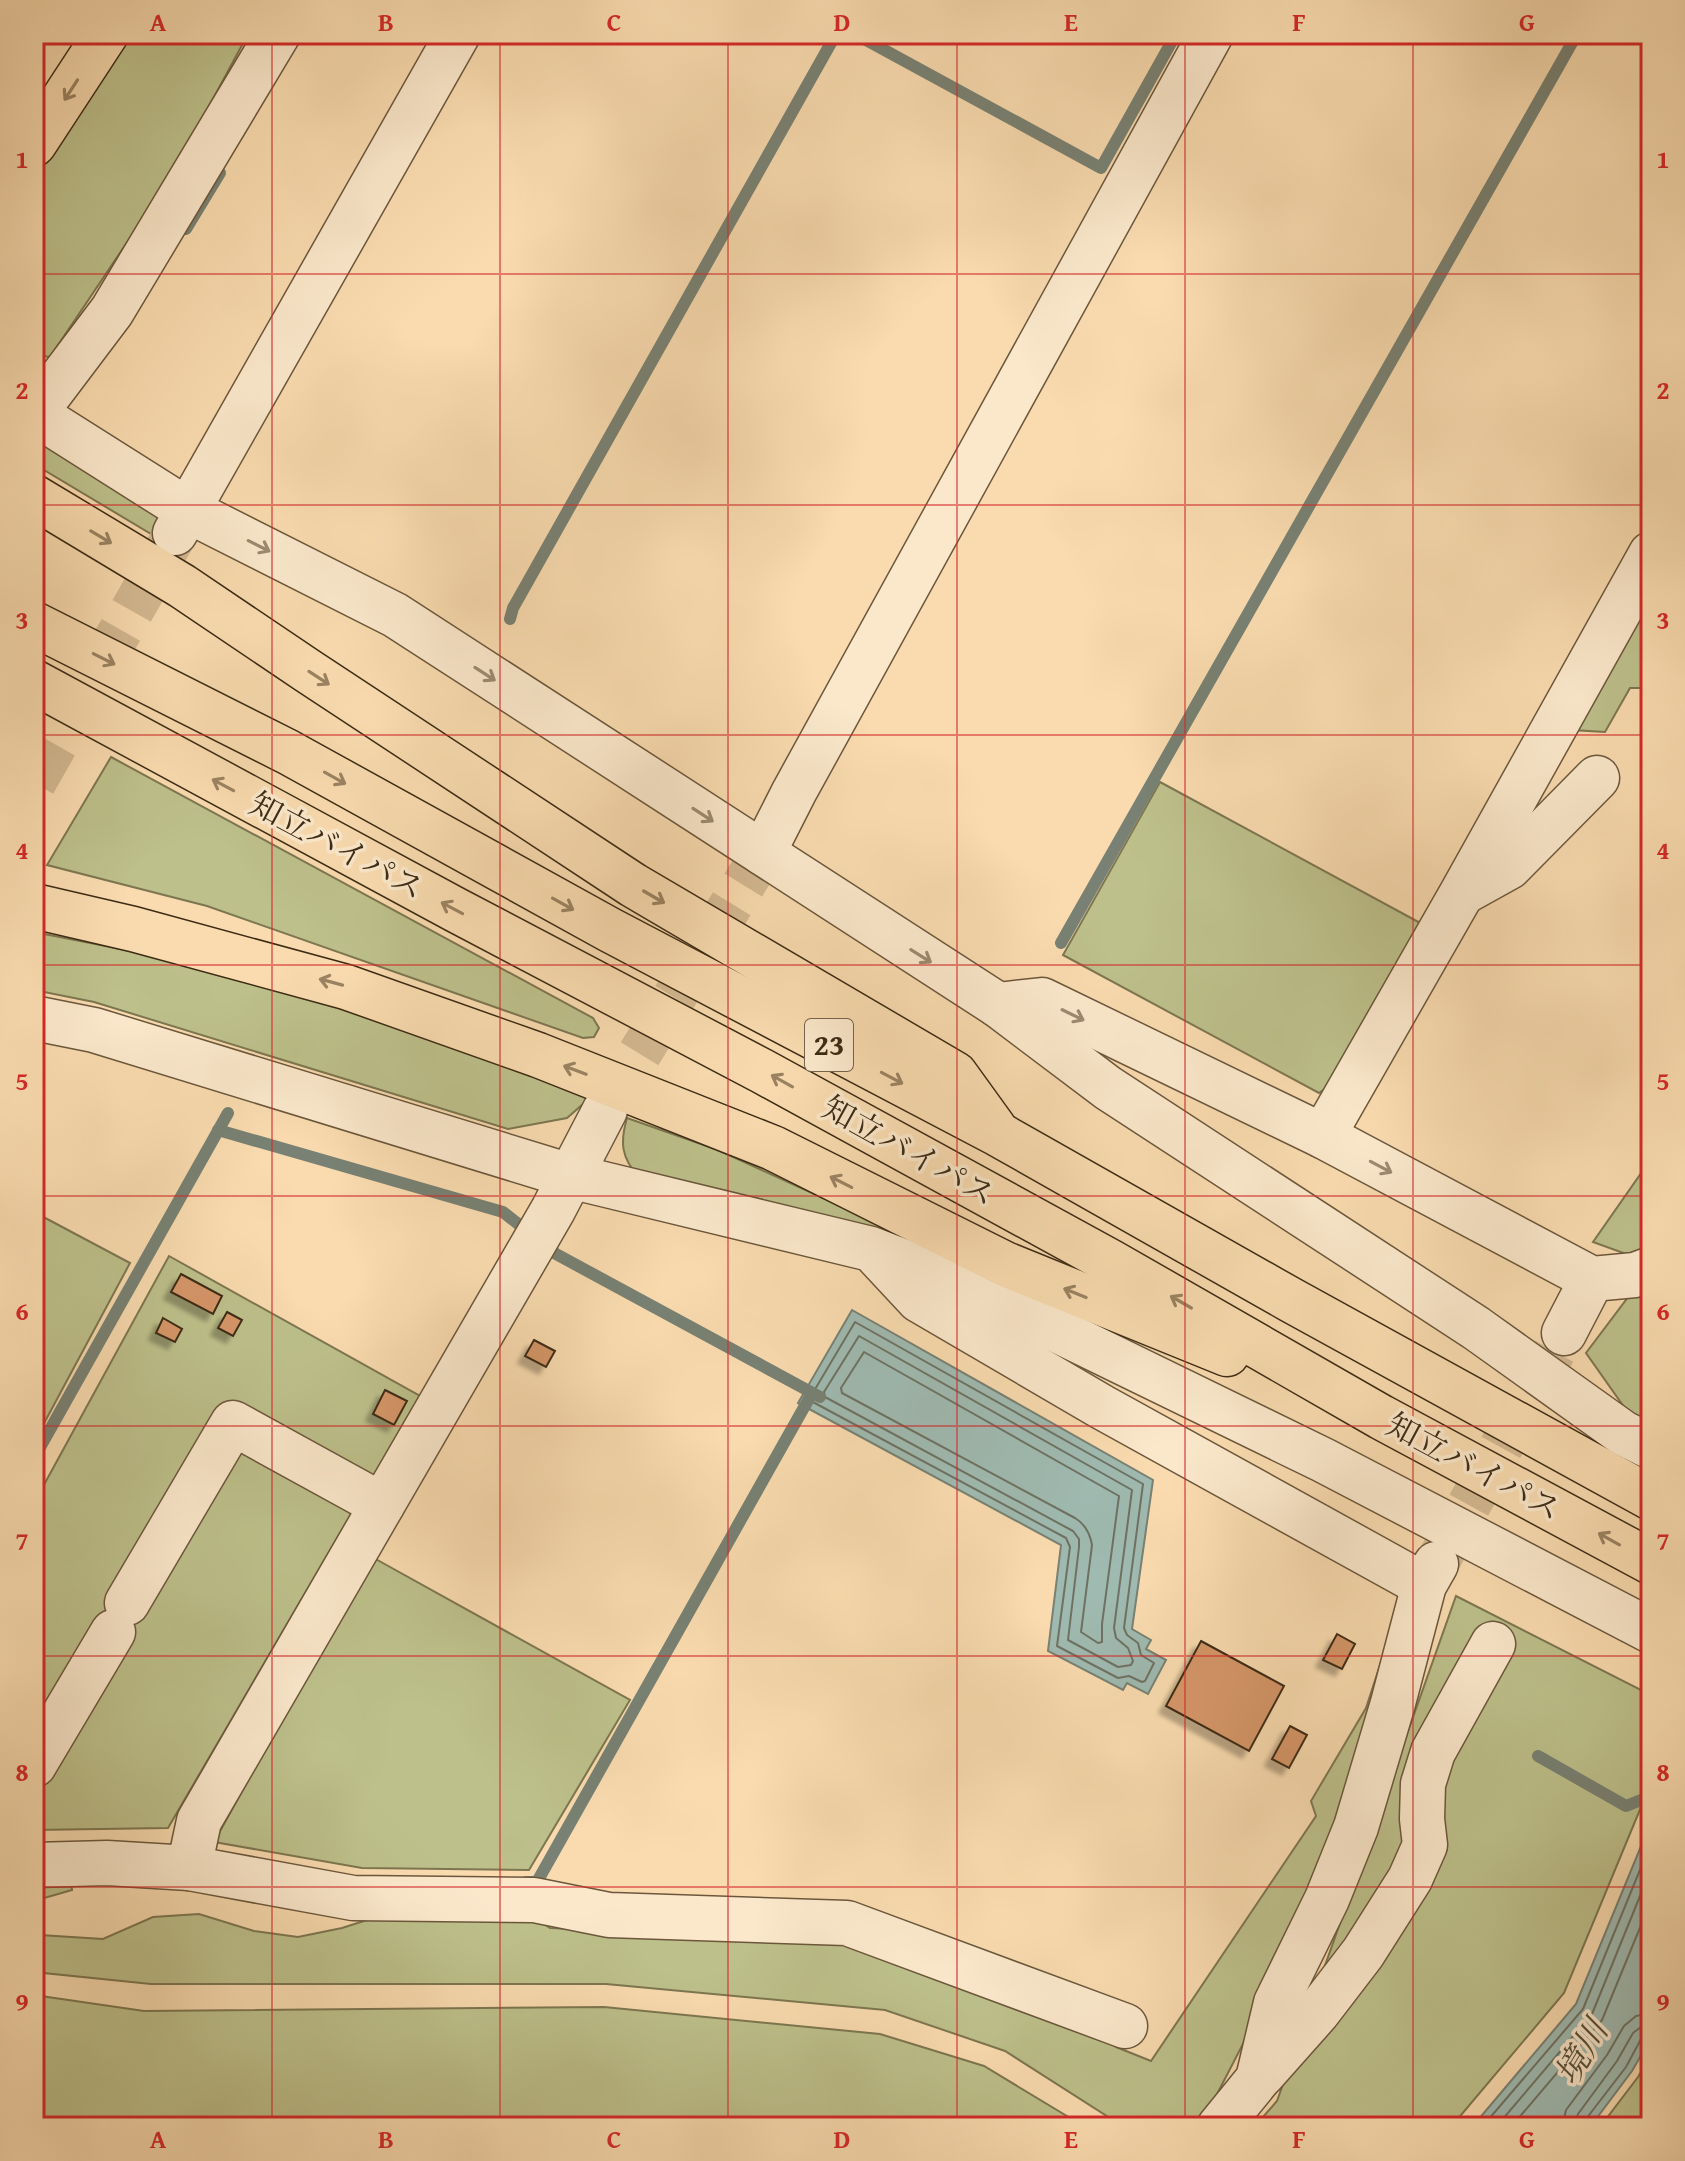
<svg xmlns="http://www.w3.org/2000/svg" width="1685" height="2161" viewBox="0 0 1685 2161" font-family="'Gentium Book Plus','Noto Serif JP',serif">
<defs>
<filter id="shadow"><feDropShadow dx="-7" dy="7" stdDeviation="2" flood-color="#0004"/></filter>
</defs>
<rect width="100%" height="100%" fill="#f9dbaf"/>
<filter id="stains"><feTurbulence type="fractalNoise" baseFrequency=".0025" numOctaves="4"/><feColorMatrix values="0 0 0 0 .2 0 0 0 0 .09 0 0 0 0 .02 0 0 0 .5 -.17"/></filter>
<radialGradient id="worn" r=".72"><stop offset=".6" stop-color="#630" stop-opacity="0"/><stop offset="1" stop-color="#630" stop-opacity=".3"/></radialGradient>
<g fill="#bdc08b" stroke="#7d7650" stroke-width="2">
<polygon points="121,34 248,34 171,177 50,357 34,355 34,162"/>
<polygon points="34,428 162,508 156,537 34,464"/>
<polygon points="1651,590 1651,688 1630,688 1605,732 1572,730"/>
<polygon points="111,757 593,1018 599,1028 594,1037 583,1038 207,906 47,865"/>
<polygon points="1160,782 1424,925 1337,1080 1319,1093 1063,955"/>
<polygon points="34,932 172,959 397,1025 591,1097 567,1118 508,1129 94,1002 34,990"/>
<path d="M627,1118L718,1150L884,1226L880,1236L639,1177C621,1158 620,1142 627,1118Z"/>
<polygon points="1651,1159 1651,1250 1626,1254 1593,1242"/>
<polygon points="34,1212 130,1263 34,1442"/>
<polygon points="169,1256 420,1396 168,1828 34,1830 34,1503"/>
<polygon points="1651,1287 1651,1427 1629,1414 1586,1353 1632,1292"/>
<polygon points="372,1557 630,1700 529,1870 362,1868 214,1842"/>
<polygon points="1456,1596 1651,1695 1651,1783 1564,1993 1451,2127 1254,2127 1277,2101"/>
<polygon points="1397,1613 1318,1899 1200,2127 1124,2127 1005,2051 885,2010 606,1984 151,1984 34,1972 34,1930 40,1935 103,1939 153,1917 199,1914 254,1931 298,1937 342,1928 389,1913 529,1914 550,1928 838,1939 1085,2024 1116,2047 1151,2061 1316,1816 1311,1801 1366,1708"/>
<polygon points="71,1879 72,1890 34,1901 34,1880"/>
<polygon points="34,1995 144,2011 604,2007 880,2034 984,2066 1085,2127 34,2127"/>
<polygon points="1651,2055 1651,2127 1600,2127 1638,2077"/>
</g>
<g fill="#9fbab1" stroke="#788173" stroke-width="2">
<polygon points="852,1310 1153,1480 1132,1629 1151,1640 1146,1649 1166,1660 1148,1694 1127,1683 1123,1690 1048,1651 1061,1545 798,1403"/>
<polygon points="1651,1822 1651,2038 1632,2071 1590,2127 1472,2127 1576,2004"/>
</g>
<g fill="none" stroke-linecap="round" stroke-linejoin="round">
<g stroke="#6e7263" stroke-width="2">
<polygon points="855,1322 1143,1484 1124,1628 1127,1635 1138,1643 1141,1655 1154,1663 1145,1681 1142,1682 1129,1676 1118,1678 1057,1646 1070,1547 1066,1538 811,1401 811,1396"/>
<polygon points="859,1336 1132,1490 1114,1628 1116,1638 1128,1648 1133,1661 1131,1665 1118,1667 1068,1640 1079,1547 1079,1539 1073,1531 825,1397 824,1392"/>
<path d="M864,1352L1119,1496L1102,1624V1642L1098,1643L1081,1632L1092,1545C1090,1533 1085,1524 1075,1518L842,1393L841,1388Z"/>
<polyline points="1482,2127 1583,2009 1651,1843"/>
<polyline points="1496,2127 1592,2014 1651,1869"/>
<polyline points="1511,2127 1602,2020 1651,1901"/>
<polyline points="1562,2127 1566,2110 1607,2055 1624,2026 1636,2016 1651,2013"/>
<polyline points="1574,2127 1578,2114 1617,2061 1633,2033 1641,2027 1651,2025"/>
<polyline points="1584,2127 1586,2119 1626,2067 1641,2039 1646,2036 1651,2035"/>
</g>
<g stroke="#788173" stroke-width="12">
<polyline points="855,34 1101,168 1176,34"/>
<polyline points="186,229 220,173"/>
<polyline points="510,619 513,608 836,34"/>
<polyline points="1061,943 1577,34"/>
<polyline points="218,1130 503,1212 556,1254 820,1397"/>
<polyline points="34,1458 228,1113"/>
<polyline points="1538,1756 1626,1806 1651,1796"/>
<polyline points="526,1882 537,1882 811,1395"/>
</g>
</g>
<g fill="#d59667" stroke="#3d2b15" stroke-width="2" filter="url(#shadow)">
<polygon points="181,1274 222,1296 213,1314 171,1292"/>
<polygon points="227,1312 242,1320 233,1336 218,1328"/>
<polygon points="163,1318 182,1329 175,1342 156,1333"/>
<polygon points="534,1340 555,1351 546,1367 525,1356"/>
<polygon points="385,1390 407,1401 394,1425 373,1414"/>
<polygon points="1337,1634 1355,1644 1342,1669 1323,1660"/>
<polygon points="1201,1641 1284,1686 1249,1751 1166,1706"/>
<polygon points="1290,1726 1307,1735 1289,1768 1272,1759"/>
</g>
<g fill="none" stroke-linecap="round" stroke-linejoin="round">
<g stroke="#d3b890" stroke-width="44" stroke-dasharray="44 22" stroke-linecap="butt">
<polyline points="34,783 173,538"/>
<polyline points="605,1110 763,853"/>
<polyline points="1437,1563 1564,1333"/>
</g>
<defs>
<g id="minor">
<polyline points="34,413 189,511 395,615 998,1005 1108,1088 1476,1328 1623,1433 1651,1447"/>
<polyline points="35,413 112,311 278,34"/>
<polyline points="175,533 458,34"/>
<polyline points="763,853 794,792 1211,34"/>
<polyline points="1464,892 1509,867 1597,778"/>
<polyline points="998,1005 1042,1000 1323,1136 1592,1279 1635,1275 1651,1269"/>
<polyline points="34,1018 94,1030 570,1176 871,1249 964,1285 1323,1460 1651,1631"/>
<polyline points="1323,1136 1462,893 1651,554"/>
<polyline points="878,1256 919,1300 1102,1407 1424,1585"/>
<polyline points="1564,1333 1592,1279"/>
<polyline points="127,1603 233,1423 382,1505"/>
<polyline points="34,1765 113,1632"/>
<polyline points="34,1865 107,1863 189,1868 199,1821 553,1210 605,1110"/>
<polyline points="189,1868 353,1898 534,1900 609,1915 847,1923 1125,2026"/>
<polyline points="1262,2075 1317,2013 1363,1953 1410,1879 1425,1845 1422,1819 1423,1784 1433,1752 1493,1644"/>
<polyline points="1219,2127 1258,2079 1276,2003 1327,1899 1356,1827 1393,1703 1424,1585 1436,1564"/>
</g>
<g id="highway">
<polyline points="34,144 106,34"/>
<polyline points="34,497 182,586 308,671 633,885 955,1074 994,1128"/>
<polyline points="34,624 288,752 610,930 998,1134 1291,1300 1651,1498"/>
<polyline points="34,682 456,910 762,1071 1111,1262 1381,1417 1651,1562"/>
<polyline points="34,906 133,929 346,987 538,1055 773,1148 1005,1264 1227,1354"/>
</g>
</defs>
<use href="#minor" stroke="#6c573c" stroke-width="47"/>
<use href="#highway" stroke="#3d2b15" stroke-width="47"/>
<use href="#minor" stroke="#fbe8cb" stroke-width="44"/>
<use href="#highway" stroke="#f9dbaf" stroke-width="44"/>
</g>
<defs><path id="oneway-shaft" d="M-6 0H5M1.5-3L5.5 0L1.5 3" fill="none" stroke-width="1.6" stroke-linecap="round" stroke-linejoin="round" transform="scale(2)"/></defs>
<g stroke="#9b8362">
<use href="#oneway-shaft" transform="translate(71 90) rotate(123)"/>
<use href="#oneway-shaft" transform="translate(101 537) rotate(31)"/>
<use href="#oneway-shaft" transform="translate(104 659) rotate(27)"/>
<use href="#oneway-shaft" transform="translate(319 678) rotate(33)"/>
<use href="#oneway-shaft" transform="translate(335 778) rotate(29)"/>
<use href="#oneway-shaft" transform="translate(223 785) rotate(-152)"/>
<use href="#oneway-shaft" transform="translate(654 897) rotate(30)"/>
<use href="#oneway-shaft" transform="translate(563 904) rotate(29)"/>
<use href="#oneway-shaft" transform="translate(452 908) rotate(-152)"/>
<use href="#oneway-shaft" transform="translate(331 982) rotate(-165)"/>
<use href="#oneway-shaft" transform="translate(575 1070) rotate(-159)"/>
<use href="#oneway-shaft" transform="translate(892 1078) rotate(28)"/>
<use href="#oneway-shaft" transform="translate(782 1081) rotate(-151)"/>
<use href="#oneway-shaft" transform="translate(841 1182) rotate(-153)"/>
<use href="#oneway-shaft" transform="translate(1075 1293) rotate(-158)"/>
<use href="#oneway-shaft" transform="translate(1181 1302) rotate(-150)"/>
<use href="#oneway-shaft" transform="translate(1609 1539) rotate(-151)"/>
</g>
<g stroke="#9c8a70">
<use href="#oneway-shaft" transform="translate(259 546) rotate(27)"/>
<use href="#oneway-shaft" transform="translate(485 674) rotate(33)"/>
<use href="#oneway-shaft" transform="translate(703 815) rotate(33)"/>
<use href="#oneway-shaft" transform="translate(921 956) rotate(32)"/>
<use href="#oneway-shaft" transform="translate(1073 1015) rotate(26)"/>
<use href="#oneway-shaft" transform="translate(1381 1167) rotate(28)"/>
</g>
<path fill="none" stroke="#d62828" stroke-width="2" stroke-opacity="0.55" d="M272,34V2127M500,34V2127M728,34V2127M957,34V2127M1185,34V2127M1413,34V2127M34,274H1651M34,505H1651M34,735H1651M34,965H1651M34,1196H1651M34,1426H1651M34,1656H1651M34,1887H1651"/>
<g text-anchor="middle" stroke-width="7" stroke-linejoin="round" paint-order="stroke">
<rect fill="#fbe8cb" stroke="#76644c" stroke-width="2" x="805" y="1019" width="48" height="52" rx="6"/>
<g font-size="30" font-weight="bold" fill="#3d2b15">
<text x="829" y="1055">23</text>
</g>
<g font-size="32" fill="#3d2b15" stroke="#fbe8cb">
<text transform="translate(337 846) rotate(28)" y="11">知立バイパス</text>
<text transform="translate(909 1151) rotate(29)" y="11">知立バイパス</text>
<text transform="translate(1474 1467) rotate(28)" y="11">知立バイパス</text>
</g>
<g font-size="34" font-style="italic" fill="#564f3c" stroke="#fbe8cb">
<text transform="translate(1581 2052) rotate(-59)" y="12">境川</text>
</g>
</g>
<rect width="1685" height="2161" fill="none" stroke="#f9dbaf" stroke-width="88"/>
<rect x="44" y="44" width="1597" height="2073" fill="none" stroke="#d62828" stroke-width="3"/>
<g font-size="26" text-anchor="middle" font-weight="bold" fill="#d62828">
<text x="158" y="31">A</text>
<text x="386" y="31">B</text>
<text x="614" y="31">C</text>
<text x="842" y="31">D</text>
<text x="1071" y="31">E</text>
<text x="1299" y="31">F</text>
<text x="1527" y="31">G</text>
<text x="22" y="168">1</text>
<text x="1663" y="168">1</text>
<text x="22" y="399">2</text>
<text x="1663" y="399">2</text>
<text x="22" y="629">3</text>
<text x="1663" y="629">3</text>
<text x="22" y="859">4</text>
<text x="1663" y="859">4</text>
<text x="22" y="1090">5</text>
<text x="1663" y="1090">5</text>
<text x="22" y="1320">6</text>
<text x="1663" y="1320">6</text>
<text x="22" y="1550">7</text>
<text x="1663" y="1550">7</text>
<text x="22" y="1781">8</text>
<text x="1663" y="1781">8</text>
<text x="22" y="2011">9</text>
<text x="1663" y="2011">9</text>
<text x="158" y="2148">A</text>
<text x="386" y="2148">B</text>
<text x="614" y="2148">C</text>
<text x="842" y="2148">D</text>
<text x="1071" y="2148">E</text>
<text x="1299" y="2148">F</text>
<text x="1527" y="2148">G</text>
</g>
<rect width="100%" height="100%" filter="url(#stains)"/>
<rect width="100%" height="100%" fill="url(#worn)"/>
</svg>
